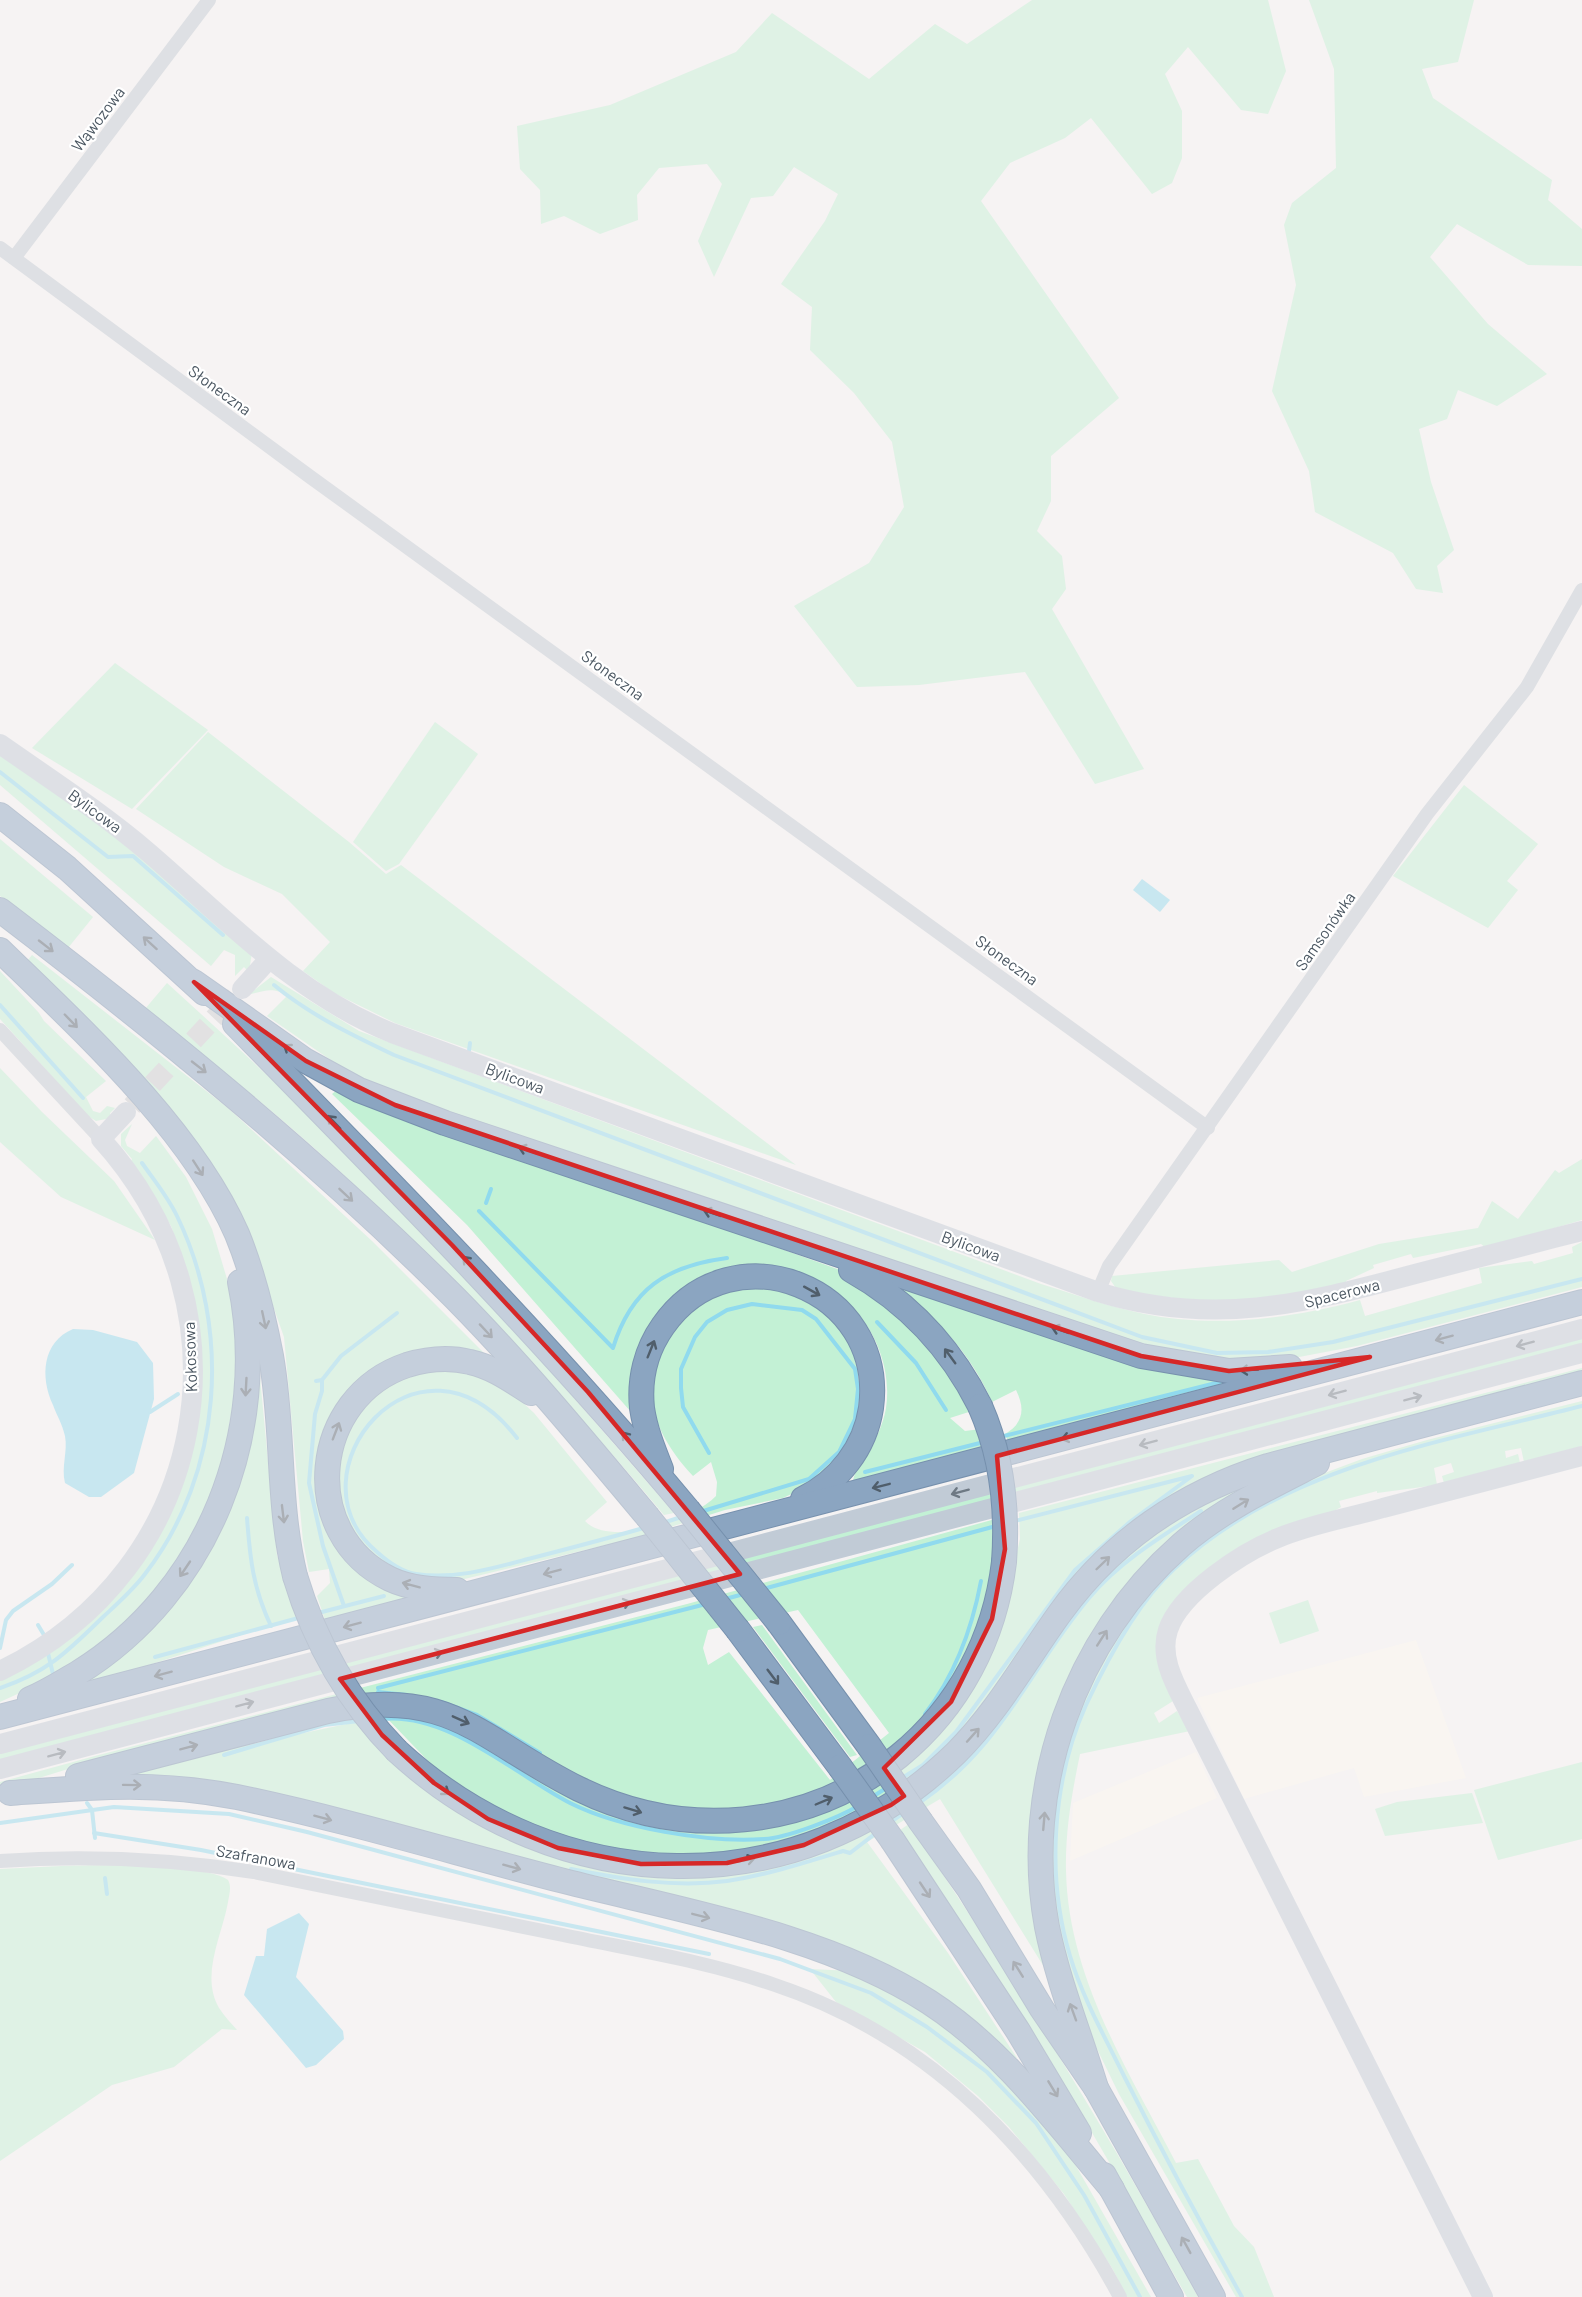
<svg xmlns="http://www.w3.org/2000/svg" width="1582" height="2297" viewBox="0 0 1582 2297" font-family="Barlow,sans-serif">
<rect width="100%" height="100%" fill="#f5f3f3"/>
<g fill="#fdf9ef">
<polygon points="1416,1640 1466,1778 1364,1797 1354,1768 1244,1799 1197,1698"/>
<polygon points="1196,1752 1217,1798 1070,1861 1073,1803"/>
</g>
<g fill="#c3f1d5" fill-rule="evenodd">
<polygon points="1032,0 1268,0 1286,71 1268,114 1241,110 1188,47 1165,74 1182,111 1182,158 1172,183 1152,194 1091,118 1065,138 1010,163 981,201 1119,398 1051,456 1051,501 1037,531 1062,556 1066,589 1052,609 1144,769 1095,784 1025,672 919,685 857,687 794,606 869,563 904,507 892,442 854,393 810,350 812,307 781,284 825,221 838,194 794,167 773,196 751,198 714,277 698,241 722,184 707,164 659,168 637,195 638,220 600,234 564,216 541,224 540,190 520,169 517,126 610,105 736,52 772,13 869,79 935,24 967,44"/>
<polygon points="1309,0 1474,0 1458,62 1422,69 1433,98 1552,180 1548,200 1582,229 1582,266 1528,265 1457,224 1430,257 1488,324 1547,374 1497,406 1458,390 1447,419 1419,429 1431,482 1454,550 1437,566 1443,593 1416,589 1393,553 1315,512 1309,471 1272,391 1296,285 1284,225 1292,203 1336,168 1334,69"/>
<polygon points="115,663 208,730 132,809 32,748"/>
<polygon points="435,722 478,754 399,864 386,871 353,842"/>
<polygon points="208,732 349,842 386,874 401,865 796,1165 395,1023 334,993 303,971 330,942 282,894 224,867 136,809"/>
<polygon points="0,755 110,830 252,952 249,972 244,967 235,976 235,955 224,950 211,966 0,785"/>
<polygon points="1464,785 1538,844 1507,881 1518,890 1488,928 1393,876"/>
<polygon points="0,839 93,917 68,948 0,896"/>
<polygon points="32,955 228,1108 372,1241 488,1357 411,1352 379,1365 358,1382 323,1514 415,1597 326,1623 317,1596 330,1583 329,1569 309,1572 303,1541 284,1337 241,1215 211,1165 169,1106 27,961"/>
<polygon points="0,971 39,1013 44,1021 106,1081 86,1097 93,1111 100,1113 107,1106 115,1108 110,1113 111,1118 96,1121 88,1116 0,1019"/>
<path d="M271,977L359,1031L1041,1284C1086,1298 1132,1315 1178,1319C1239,1325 1301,1316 1360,1300L1365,1316L1482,1283L1479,1268L1532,1261L1534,1264L1573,1253L1572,1247L1582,1242V1287L1357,1346L1262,1364L1135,1345L391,1092L351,1074L267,1016L287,996C274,986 263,991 248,995Z"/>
<path d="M167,983C244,1053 321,1124 393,1199C490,1300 582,1407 674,1513L664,1515C555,1385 440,1261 313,1147C259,1099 202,1054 145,1009Z"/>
<polygon points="0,1068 42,1112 114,1181 155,1240 61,1197 0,1142"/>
<path d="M338,1089L840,1270L924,1331L975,1410L950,1418L965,1431L981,1429L987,1450L853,1483C853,1473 860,1467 865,1459C874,1443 883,1426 886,1408C896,1342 843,1274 776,1270C759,1268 702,1288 682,1293L631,1412L467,1225L332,1094Z"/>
<polygon points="132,1124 125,1140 127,1146 140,1153 156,1136 186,1177 212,1229 227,1279 234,1317 237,1378 220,1482 171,1574 111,1639 37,1685 0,1702 0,1679 47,1654 73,1634 185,1472 188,1276 171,1226 131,1161 132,1159 121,1146 121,1134"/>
<polygon points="1582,1159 1582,1220 1486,1248 1481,1244 1413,1258 1411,1254 1373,1265 1374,1268 1346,1281 1346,1289 1221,1304 1118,1291 1111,1281 1112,1276 1279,1260 1292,1272 1379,1244 1478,1228 1492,1201 1518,1219 1555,1170 1559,1173"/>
<path d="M889,1282L1250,1379L1008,1441L1005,1434C1024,1423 1025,1408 1016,1390L992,1402C970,1351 933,1314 889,1282Z"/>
<path d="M753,1284L796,1293L835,1320L858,1358L859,1428L819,1481L783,1498L725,1510L635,1538L448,1583L396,1573L368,1553L352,1532L341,1508L338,1454L349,1427L368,1400L405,1376L446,1368L475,1372L507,1388L534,1413L607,1502L585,1521C610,1548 693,1520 716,1496L717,1482L711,1462L693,1476C654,1434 635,1387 670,1335C682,1316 699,1299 722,1291C732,1288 743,1287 753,1284Z"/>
<polygon points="1582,1336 1582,1346 0,1760 0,1753"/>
<polygon points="258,1357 277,1555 297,1617 66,1692 178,1598 206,1560 241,1477"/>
<polygon points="1582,1368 1582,1376 1161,1505 967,1731 921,1773 838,1823 770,1846 716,1855 647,1855 542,1833 468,1792 432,1765 381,1712 426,1716 572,1794 719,1830 919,1748 1015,1561 1020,1539 1019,1513"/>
<path d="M1582,1401V1446L1524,1462L1521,1448L1505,1451L1506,1458L1518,1454L1520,1463L1444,1483L1442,1476L1454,1472L1451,1463L1434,1468L1437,1485L1377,1493V1491L1339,1501L1341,1507L1171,1606L1173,1701L1154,1713L1159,1723L1177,1711L1190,1731L1080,1754C1072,1793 1065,1831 1066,1871C1068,1977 1129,2072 1176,2163L1198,2159L1234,2226L1254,2247L1274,2297H1236L1119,2094L1079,2012L1058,1949L1047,1850L1070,1723L1123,1622L1184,1554L1282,1489L1362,1459L1427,1440Z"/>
<polygon points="1278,1472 1184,1535 1053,1727 1049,1975 940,1799 867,1842 948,1953 1017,2058 1014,2063 850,1954 106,1775 356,1722 540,1851 589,1866 626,1873 699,1876 734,1872 909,1806 939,1786 981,1744 1019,1697 1084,1595 1135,1545 1207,1499"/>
<path d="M999,1518L984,1617L949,1691L898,1745L834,1788L754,1812L671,1810L588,1784L470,1712L411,1697L374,1693L68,1769L0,1790V1782L95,1756L687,1604ZM798,1610L889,1733L830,1780L729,1652L708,1665L703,1648L708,1630Z"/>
<polygon points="1308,1600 1319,1631 1280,1644 1269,1613"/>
<polygon points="762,1625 857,1755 850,1757 753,1627"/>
<polygon points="1582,1762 1582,1839 1498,1860 1474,1790"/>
<polygon points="1472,1793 1483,1823 1385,1836 1375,1809 1397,1802"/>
<path d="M909,1824C1013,1977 1109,2134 1198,2297H1187L1046,2053L900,1830Z"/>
<path d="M61,1866C94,1865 204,1863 228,1880C232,1887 229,1895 228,1902C222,1936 200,1975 219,2008C224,2016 231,2023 237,2030L222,2029L174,2067L112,2085L0,2161V1869Z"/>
<polygon points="810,1969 853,1971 953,2029 1039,2113 1076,2166 1151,2297 1127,2297 1112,2268 1064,2194 1009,2127 978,2096 925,2052 836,2002"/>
</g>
<g fill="#90daee">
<polygon points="1142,879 1170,900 1160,912 1133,890"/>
<path d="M73,1329L93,1330L137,1342L153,1363L154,1399L134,1473L101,1497H89L65,1483C61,1467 68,1451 65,1436C62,1423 57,1416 53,1405C40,1377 42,1342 73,1329Z"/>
<polygon points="299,1913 309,1924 296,1977 343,2031 344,2039 316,2065 306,2068 244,1995 256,1956 264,1956 267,1929"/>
</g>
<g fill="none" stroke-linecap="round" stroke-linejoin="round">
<g stroke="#90daee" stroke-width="4">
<polyline points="0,772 108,857 133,856 223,935"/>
<path d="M274,985C310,1015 352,1035 394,1055L1142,1337L1217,1353L1268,1352L1333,1342L1582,1279"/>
<polyline points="0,1005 83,1098"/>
<polyline points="469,1051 470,1043"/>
<polyline points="486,1203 491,1189"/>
<path d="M479,1211L613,1348C631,1289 666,1266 727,1258"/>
<polyline points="877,1322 916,1363 946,1410"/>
<polyline points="322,1380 322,1391 315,1414 309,1483 323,1546 344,1606"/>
<polyline points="316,1381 322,1380 341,1356 397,1313"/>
<polyline points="150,1412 178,1394"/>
<polyline points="1000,1437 1220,1382"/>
<path d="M517,1438C418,1310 284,1474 377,1552C387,1561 402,1572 416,1574C455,1580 494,1568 532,1558C571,1548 609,1538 647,1527"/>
<polyline points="865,1472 984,1442"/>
<polyline points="700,1512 809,1479 839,1452 855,1419 858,1389 855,1369 816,1319 802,1310 752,1304 727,1310 707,1322 695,1337 681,1369 681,1388 683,1407 709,1453"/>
<path d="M247,1518C250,1559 253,1588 271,1626"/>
<polyline points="663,1523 681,1517"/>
<polyline points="763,1589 996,1526"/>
<polyline points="725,1599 744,1594"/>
<polyline points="318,1613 384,1596"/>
<polyline points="38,1625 44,1635"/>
<polyline points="0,1648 6,1620 13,1611 52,1584 72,1565"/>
<polyline points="47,1649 53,1674"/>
<polyline points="155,1657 302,1617"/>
<path d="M0,1688C48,1672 68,1651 103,1617C118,1603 133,1590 145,1574C223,1473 232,1330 177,1216C168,1197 154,1180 142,1163"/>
<polyline points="378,1688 706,1604"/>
<polyline points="378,1692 407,1695"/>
<polyline points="441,1702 477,1715 540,1753"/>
<path d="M925,1714C955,1675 972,1629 981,1581"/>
<path d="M382,1719C448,1712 514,1774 570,1803C620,1828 708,1843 764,1839C787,1838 838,1818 858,1806"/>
<polyline points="224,1755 324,1725 359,1721"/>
<polyline points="902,1778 923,1765 956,1732 1075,1570 1131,1521 1192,1476 1015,1521"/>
<polyline points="872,1797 888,1787"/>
<polyline points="87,1803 92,1810 95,1838"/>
<path d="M919,1803C1003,1746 1028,1671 1089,1598C1119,1562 1162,1536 1201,1511"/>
<polyline points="0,1823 114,1807 229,1814 307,1832 780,1959 871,1993 927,2027 987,2072 1036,2123 1084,2195 1140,2297"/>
<polyline points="889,1823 905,1812"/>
<polyline points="94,1833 201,1850 709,1954"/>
<path d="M571,1869C621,1879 675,1888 727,1881C766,1875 804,1863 843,1851L850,1853L876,1833"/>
<polyline points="105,1878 107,1894"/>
<path d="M1242,2297C1201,2224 1162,2151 1124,2076C1105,2037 1083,1999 1070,1956C1046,1877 1052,1781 1086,1705C1107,1660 1137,1603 1174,1569C1283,1466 1442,1442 1582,1406"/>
</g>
<polyline stroke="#caccce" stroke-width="20" stroke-dasharray="20 10" stroke-linecap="butt" points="132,1106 235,996"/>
<defs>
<g id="highway">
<polyline points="0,815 67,868 204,993"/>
<path d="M0,910C159,1031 314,1157 455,1298C523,1367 585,1442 647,1516"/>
<path d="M0,950C81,1029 191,1129 237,1234C253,1273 263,1314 271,1356C284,1429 277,1502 295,1576"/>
<polyline points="194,982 306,1061 359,1090 445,1123 1141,1356 1229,1371 1290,1367"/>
<path d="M235,1024C391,1183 545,1339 688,1510"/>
<path d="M851,1270C908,1302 951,1348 980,1406"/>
<path d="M661,1469C653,1449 645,1429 642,1408C639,1379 646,1350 663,1326C732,1227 887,1288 871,1408C865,1448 839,1481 803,1499"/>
<path d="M457,1590C435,1590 411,1589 390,1579C297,1534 311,1397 407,1365C427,1359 450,1357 470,1362C493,1367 512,1381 531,1393"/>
<polyline points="779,1623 869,1746"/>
<polyline points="738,1630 840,1767"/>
<path d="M30,1699C47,1692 62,1682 78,1673C209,1592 271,1432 240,1282"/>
<polyline points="0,1717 1582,1302"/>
<path d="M397,1751C558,1899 796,1909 956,1753C998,1711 1026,1660 1060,1613C1112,1541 1184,1492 1268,1466L1582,1383"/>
<path d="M78,1776L328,1711C452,1686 480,1740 579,1789C684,1840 807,1830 899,1756C959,1707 995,1638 1004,1562"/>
<path d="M10,1793C93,1787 155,1781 237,1797C347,1820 455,1853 564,1881C682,1911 826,1935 929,2002C1003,2050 1056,2123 1112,2189"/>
<polyline points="921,1822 969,1889 1042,2009 1096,2088 1213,2297"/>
<polyline points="893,1841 1018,2031 1079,2133"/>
<path d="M1096,2088C1080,2035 1058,1982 1047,1927C1021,1787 1075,1638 1181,1545C1221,1510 1270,1487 1317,1463"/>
<polyline points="1104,2175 1171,2297"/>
</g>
</defs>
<use href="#highway" stroke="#7690ad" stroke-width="26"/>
<g stroke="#c1cad2" stroke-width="14">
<polyline points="0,248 309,476 1208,1128"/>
<polyline points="14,258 209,0"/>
<polyline points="0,1030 101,1139"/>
<polyline points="1098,1292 1109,1266 1427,814 1527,687 1582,590"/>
<path d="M0,1861C85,1855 170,1859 254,1872C357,1893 460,1914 563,1935C634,1950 706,1961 775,1985C931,2037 1043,2154 1120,2297"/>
</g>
<g stroke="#c1cbd6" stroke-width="20">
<path d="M0,744C50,779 101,812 148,852C225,918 295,994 392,1033L1098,1292C1212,1327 1303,1304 1415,1274C1470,1260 1526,1245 1582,1231"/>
<polyline points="242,989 269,959"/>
<path d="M0,1671C210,1570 256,1310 101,1139L126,1112"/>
<polyline points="0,1744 1582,1329"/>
<polyline points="0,1769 1582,1353"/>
<path d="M1483,2297L1187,1708C1175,1684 1159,1657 1168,1630C1180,1593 1243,1552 1278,1538C1311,1524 1348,1518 1383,1508C1449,1491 1516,1473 1582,1456"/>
</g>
<use href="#highway" stroke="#8ba5c1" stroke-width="24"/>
<defs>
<g id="highway-bridge">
<path d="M980,1406C1002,1456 1008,1508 1004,1562"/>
<polyline points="688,1510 779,1623"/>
<polyline points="647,1516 738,1630"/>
<path d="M295,1576C315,1643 348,1701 397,1751"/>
<polyline points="869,1746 921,1822"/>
<polyline points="840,1767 893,1841"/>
</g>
</defs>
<use href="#highway-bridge" stroke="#7690ad" stroke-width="26" stroke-linecap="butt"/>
<use href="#highway-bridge" stroke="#8ba5c1" stroke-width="24"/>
</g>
<defs><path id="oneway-shaft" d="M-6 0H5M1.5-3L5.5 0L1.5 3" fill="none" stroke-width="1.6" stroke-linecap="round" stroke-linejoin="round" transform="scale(1.5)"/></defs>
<g stroke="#505e6b">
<use href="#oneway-shaft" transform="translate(150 943) rotate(-138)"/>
<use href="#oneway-shaft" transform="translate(46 946) rotate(38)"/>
<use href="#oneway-shaft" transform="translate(71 1021) rotate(46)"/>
<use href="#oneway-shaft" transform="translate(291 1050) rotate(-145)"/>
<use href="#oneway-shaft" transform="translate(199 1067) rotate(38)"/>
<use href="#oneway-shaft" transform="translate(334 1122) rotate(-134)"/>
<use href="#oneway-shaft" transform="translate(527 1150) rotate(-161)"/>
<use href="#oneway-shaft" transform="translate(198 1168) rotate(57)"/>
<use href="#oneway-shaft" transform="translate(346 1195) rotate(43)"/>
<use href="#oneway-shaft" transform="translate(712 1213) rotate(-161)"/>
<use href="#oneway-shaft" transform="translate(469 1263) rotate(-133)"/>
<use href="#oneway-shaft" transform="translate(812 1291) rotate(29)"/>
<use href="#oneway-shaft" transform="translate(264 1320) rotate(78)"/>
<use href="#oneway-shaft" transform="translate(1060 1330) rotate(-161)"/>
<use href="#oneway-shaft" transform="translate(486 1331) rotate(47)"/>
<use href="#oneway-shaft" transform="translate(1444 1338) rotate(165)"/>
<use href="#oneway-shaft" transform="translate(651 1349) rotate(-68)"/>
<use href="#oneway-shaft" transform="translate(950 1356) rotate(-126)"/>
<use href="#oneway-shaft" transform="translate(1249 1370) rotate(177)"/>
<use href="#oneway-shaft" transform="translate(246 1387) rotate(93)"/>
<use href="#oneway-shaft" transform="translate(336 1431) rotate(-69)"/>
<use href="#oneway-shaft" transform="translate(1070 1437) rotate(166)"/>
<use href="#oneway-shaft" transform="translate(628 1439) rotate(-130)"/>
<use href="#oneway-shaft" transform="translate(881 1486) rotate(166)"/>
<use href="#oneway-shaft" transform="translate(1241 1504) rotate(-32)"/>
<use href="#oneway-shaft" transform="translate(283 1514) rotate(83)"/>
<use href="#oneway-shaft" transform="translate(1103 1563) rotate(-44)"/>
<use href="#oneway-shaft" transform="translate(185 1569) rotate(124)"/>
<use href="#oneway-shaft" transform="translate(552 1572) rotate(165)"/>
<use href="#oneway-shaft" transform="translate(411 1585) rotate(-165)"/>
<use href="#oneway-shaft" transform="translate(352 1625) rotate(165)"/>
<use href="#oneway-shaft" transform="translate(1102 1638) rotate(-57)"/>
<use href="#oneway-shaft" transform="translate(163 1674) rotate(165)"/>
<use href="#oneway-shaft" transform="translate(773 1677) rotate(53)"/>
<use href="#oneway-shaft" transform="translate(461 1720) rotate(24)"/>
<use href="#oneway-shaft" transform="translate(973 1735) rotate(-48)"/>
<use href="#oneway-shaft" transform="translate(189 1747) rotate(-15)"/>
<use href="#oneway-shaft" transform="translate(132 1785) rotate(1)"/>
<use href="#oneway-shaft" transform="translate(442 1789) rotate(36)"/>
<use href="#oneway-shaft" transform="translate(824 1801) rotate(-23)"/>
<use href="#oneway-shaft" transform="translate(633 1810) rotate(17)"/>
<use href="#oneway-shaft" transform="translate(323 1818) rotate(15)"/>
<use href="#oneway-shaft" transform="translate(1044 1821) rotate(-85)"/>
<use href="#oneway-shaft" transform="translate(746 1860) rotate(-11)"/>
<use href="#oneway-shaft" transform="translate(512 1867) rotate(15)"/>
<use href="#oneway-shaft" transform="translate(925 1890) rotate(56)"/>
<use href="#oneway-shaft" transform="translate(701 1916) rotate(14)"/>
<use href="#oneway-shaft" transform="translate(1018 1969) rotate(-122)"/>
<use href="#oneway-shaft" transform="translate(1073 2012) rotate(-110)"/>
<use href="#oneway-shaft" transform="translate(1053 2089) rotate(59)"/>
<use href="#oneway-shaft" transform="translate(1186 2245) rotate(-119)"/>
</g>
<g stroke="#6e7984">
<use href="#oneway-shaft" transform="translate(1525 1344) rotate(165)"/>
<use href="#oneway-shaft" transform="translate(1337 1393) rotate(165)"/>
<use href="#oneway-shaft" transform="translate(1413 1398) rotate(-15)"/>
<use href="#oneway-shaft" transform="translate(1148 1443) rotate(165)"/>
<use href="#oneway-shaft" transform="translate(960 1492) rotate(165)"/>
<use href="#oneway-shaft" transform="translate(622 1604) rotate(-15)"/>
<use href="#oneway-shaft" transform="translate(434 1654) rotate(-15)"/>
<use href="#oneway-shaft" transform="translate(245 1704) rotate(-15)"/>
<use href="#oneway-shaft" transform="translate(57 1754) rotate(-15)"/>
</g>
<path d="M0 0H1582V2297H0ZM194,982L306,1061L395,1105L1141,1356L1229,1371L1370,1357L997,1456L1005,1549L992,1619L951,1702L884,1768L904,1796L891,1805L804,1845L727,1863L641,1864L558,1848L488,1819L434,1783L382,1735L340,1679L740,1574L588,1392L452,1245Z" fill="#f5f3f3" fill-opacity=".55" fill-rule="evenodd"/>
<path fill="none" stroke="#d62828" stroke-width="4.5" stroke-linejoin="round" d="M194,982L306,1061L395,1105L1141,1356L1229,1371L1370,1357L997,1456L1005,1549L992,1619L951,1702L884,1768L904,1796L891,1805L804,1845L727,1863L641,1864L558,1848L488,1819L434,1783L382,1735L340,1679L740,1574L588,1392L452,1245Z"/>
<g text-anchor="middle" stroke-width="4.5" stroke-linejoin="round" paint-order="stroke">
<g font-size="16" fill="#4a5661" stroke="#fff">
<text transform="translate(98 119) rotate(-53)" y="6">Wąwozowa</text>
<text transform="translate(220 390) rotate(36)" y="6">Słoneczna</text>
<text transform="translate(613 675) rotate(36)" y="6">Słoneczna</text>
<text transform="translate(95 811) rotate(36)" y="6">Bylicowa</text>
<text transform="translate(1325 931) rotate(-55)" y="6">Samsonówka</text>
<text transform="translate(1007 960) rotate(36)" y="6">Słoneczna</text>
<text transform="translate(515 1078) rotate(20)" y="6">Bylicowa</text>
<text transform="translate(971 1246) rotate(20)" y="6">Bylicowa</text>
<text transform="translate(1342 1293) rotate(-14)" y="6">Spacerowa</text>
<text transform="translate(190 1357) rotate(-92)" y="6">Kokosowa</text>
<text transform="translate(256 1857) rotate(10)" y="6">Szafranowa</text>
</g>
</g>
</svg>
